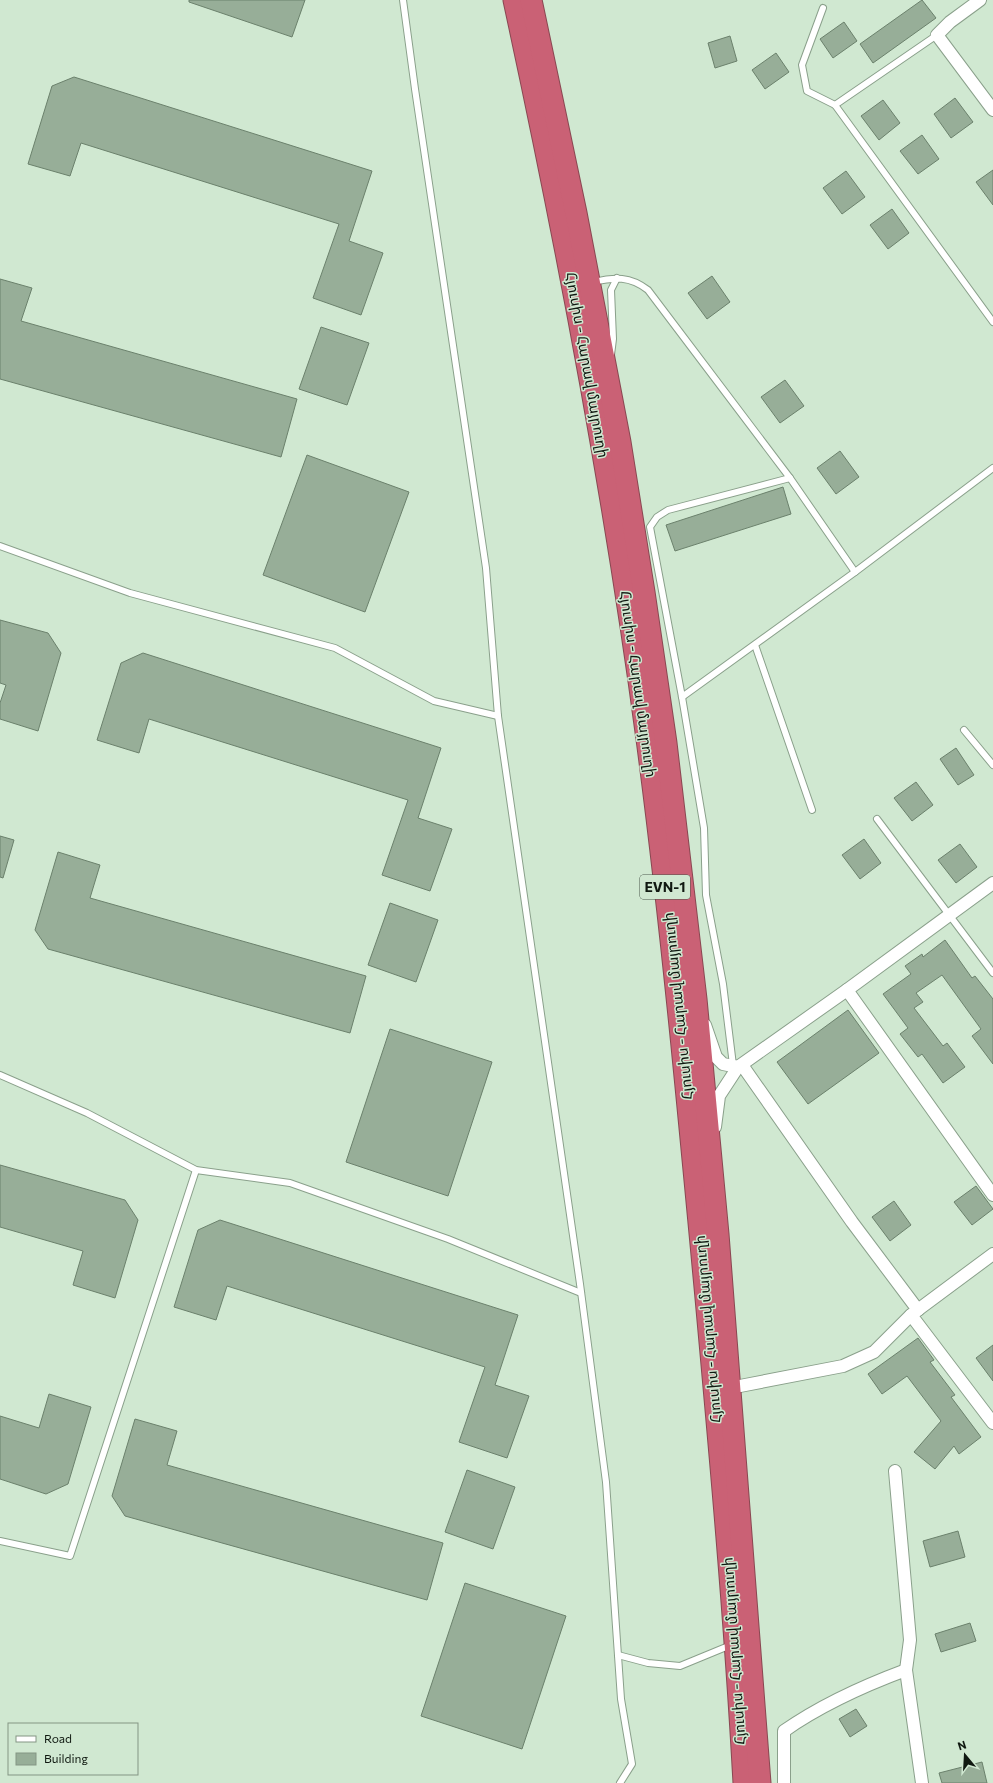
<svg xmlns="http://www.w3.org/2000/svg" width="993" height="1783" viewBox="0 0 993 1783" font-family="Commissioner,'Noto Sans Armenian',sans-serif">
<rect width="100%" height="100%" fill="#d0e8d1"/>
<g fill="#97ae98" stroke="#6b816c">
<polygon points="189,0 305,0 292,37 189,2"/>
<polygon points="922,0 936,18 873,63 860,44"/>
<polygon points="844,22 857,41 833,58 820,39"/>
<polygon points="730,36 737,61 715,68 708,43"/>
<polygon points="776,53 789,72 765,89 752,70"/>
<polygon points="74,77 372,171 349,241 383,253 361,315 313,298 339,224 81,143 70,176 28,164 52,86"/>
<polygon points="955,98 973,122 951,138 934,114"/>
<polygon points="883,100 900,123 879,140 861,116"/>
<polygon points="922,135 939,159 918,174 900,151"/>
<polygon points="993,170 993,205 976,182"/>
<polygon points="846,171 865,197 842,214 823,188"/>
<polygon points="892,209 909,233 888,249 870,225"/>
<polygon points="712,276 730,302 707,319 688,293"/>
<polygon points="0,279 32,288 21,321 297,399 281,457 0,379"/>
<polygon points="321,327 369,343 347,405 299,389"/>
<polygon points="785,380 804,406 780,423 761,397"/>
<polygon points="840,451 859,477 836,494 817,468"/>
<polygon points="307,455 409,492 365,612 263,575"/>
<polygon points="783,487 791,514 675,551 666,525"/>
<polygon points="0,620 48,633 61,653 38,731 0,719 0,703 6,685 0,683"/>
<polygon points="143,653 441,748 418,818 452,829 430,891 382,875 408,800 149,719 139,753 97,740 121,663"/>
<polygon points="956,748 974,775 958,785 940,759"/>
<polygon points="916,782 933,805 912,821 894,798"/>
<polygon points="0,836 14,840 3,878 0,877"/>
<polygon points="864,839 881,863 860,879 842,855"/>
<polygon points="960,844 977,867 956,883 938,860"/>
<polygon points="58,852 100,865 90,898 366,976 350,1033 48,949 35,930"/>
<polygon points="390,903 438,920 416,982 368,965"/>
<polygon points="945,940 972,978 975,976 993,999 993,1064 972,1036 981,1029 942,975 916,993 923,1002 914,1008 943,1046 947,1043 965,1067 943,1083 922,1054 918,1057 900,1034 908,1028 883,994 911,974 905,966 922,954 923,957"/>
<polygon points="848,1010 879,1053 808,1104 777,1062"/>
<polygon points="390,1029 492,1062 448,1196 346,1162"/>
<polygon points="0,1165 125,1200 138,1220 115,1298 73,1285 83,1251 0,1227"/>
<polygon points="976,1186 993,1209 972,1225 954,1202"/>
<polygon points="894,1201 911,1225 890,1241 872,1217"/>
<polygon points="220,1220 518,1315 495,1385 529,1396 507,1458 459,1442 485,1367 227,1286 216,1320 174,1307 198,1230"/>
<polygon points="918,1338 934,1360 930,1362 955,1395 951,1397 981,1437 959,1454 954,1446 935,1469 914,1452 941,1421 907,1376 882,1394 868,1374"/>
<polygon points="993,1345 993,1381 976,1358"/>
<polygon points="49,1394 91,1407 68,1484 46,1494 0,1479 0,1416 39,1428"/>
<polygon points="135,1419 177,1431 167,1465 443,1543 427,1600 125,1516 112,1496"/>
<polygon points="467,1470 515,1487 493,1549 445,1532"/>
<polygon points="958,1531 965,1557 930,1567 923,1541"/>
<polygon points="465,1583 566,1616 522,1749 421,1716"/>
<polygon points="970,1623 976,1641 941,1652 935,1634"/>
<polygon points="856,1709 867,1726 850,1737 839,1719"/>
<polygon points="982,1762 987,1783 942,1783 939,1773"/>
</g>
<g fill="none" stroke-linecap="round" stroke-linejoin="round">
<defs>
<g id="lane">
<polyline points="403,0 415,89 486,568 498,716 580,1284 606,1482 621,1699 632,1764 620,1783"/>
<polyline points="823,8 802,65 807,91 835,105"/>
<polyline points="937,35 835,105 993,322"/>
<path d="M593,282C615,277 630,276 648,290L790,478L855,572"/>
<polyline points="611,355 613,339 611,290 617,278"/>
<polyline points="0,546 130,593 335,648 434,701 498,716"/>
<polyline points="755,645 812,810"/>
<polyline points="682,697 855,572 993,468"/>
<polyline points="964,730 993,765"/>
<polyline points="877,819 993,973"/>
<polyline points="733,1065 723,984 706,895 704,828 682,697 650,527 657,517 668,510 790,478"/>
<polyline points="0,1075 87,1113 196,1170 290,1183 448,1239 581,1293"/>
<polyline points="0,1541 70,1556 196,1170"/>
<polyline points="618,1655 648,1663 680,1666 731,1645"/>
</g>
<g id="street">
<polyline points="980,0 950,22 937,35 993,110"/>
<polyline points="847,990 993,1195"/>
<polyline points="705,1025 716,1057 723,1064 738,1067"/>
<polyline points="742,1065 852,1222 918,1310"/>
<polyline points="715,1127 719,1096 738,1067 847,990 993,883"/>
<polyline points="993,1254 911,1315 993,1423"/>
<polyline points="730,1387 740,1386 843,1366 874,1352 911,1315"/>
<polyline points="895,1471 910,1640 906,1670 922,1783"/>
<path d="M784,1783V1731C821,1705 863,1686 906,1670"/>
</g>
<g id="highway">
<path d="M514,0C567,244 614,491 647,739C671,921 688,1104 705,1287C720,1452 735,1618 744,1783"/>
<polyline points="531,0 576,213 620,442 644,592 666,743 696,999 718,1234 760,1783"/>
</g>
</defs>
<use href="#lane" stroke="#8aa08b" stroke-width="8"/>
<use href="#street" stroke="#8aa08b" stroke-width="14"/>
<use href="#highway" stroke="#894852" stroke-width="23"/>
<use href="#lane" stroke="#fff" stroke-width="6"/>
<use href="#street" stroke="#fff" stroke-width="12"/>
<use href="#highway" stroke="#ca6175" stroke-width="21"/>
</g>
<g text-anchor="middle" stroke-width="3" stroke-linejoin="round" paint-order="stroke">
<rect fill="#d0e8d1" stroke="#4a574b" stroke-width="1" x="640" y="875" width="50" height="24" rx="3"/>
<g font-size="14" font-weight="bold" fill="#101911">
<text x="665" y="892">EVN-1</text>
</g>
<g font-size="15" fill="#101911" stroke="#d0e8d1">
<text transform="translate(587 365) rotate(80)" y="5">Հյուսիս - Հարավ մայրուղի</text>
<text transform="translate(638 684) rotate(82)" y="5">Հյուսիս - Հարավ մայրուղի</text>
<text transform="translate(678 1006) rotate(-96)" y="5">Հյուսիս - Հարավ մայրուղի</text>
<text transform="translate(708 1329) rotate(-95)" y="5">Հյուսիս - Հարավ մայրուղի</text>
<text transform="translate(734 1651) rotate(-94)" y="5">Հյուսիս - Հարավ մայրուղի</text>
</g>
</g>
<rect x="8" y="1723" width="130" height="52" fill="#d0e8d1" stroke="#839584"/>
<rect x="16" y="1736" width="20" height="6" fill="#ffffff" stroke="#839584"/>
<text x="44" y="1743" font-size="12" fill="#101911">Road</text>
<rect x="16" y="1753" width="20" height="12" fill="#97ae98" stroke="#839584"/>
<text x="44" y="1763" font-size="12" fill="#101911">Building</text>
<g transform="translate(965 1755) rotate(342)" stroke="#d0e8d1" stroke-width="3" paint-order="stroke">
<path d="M0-3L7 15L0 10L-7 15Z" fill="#101911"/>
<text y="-6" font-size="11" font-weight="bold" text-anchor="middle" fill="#101911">N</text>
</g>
</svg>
